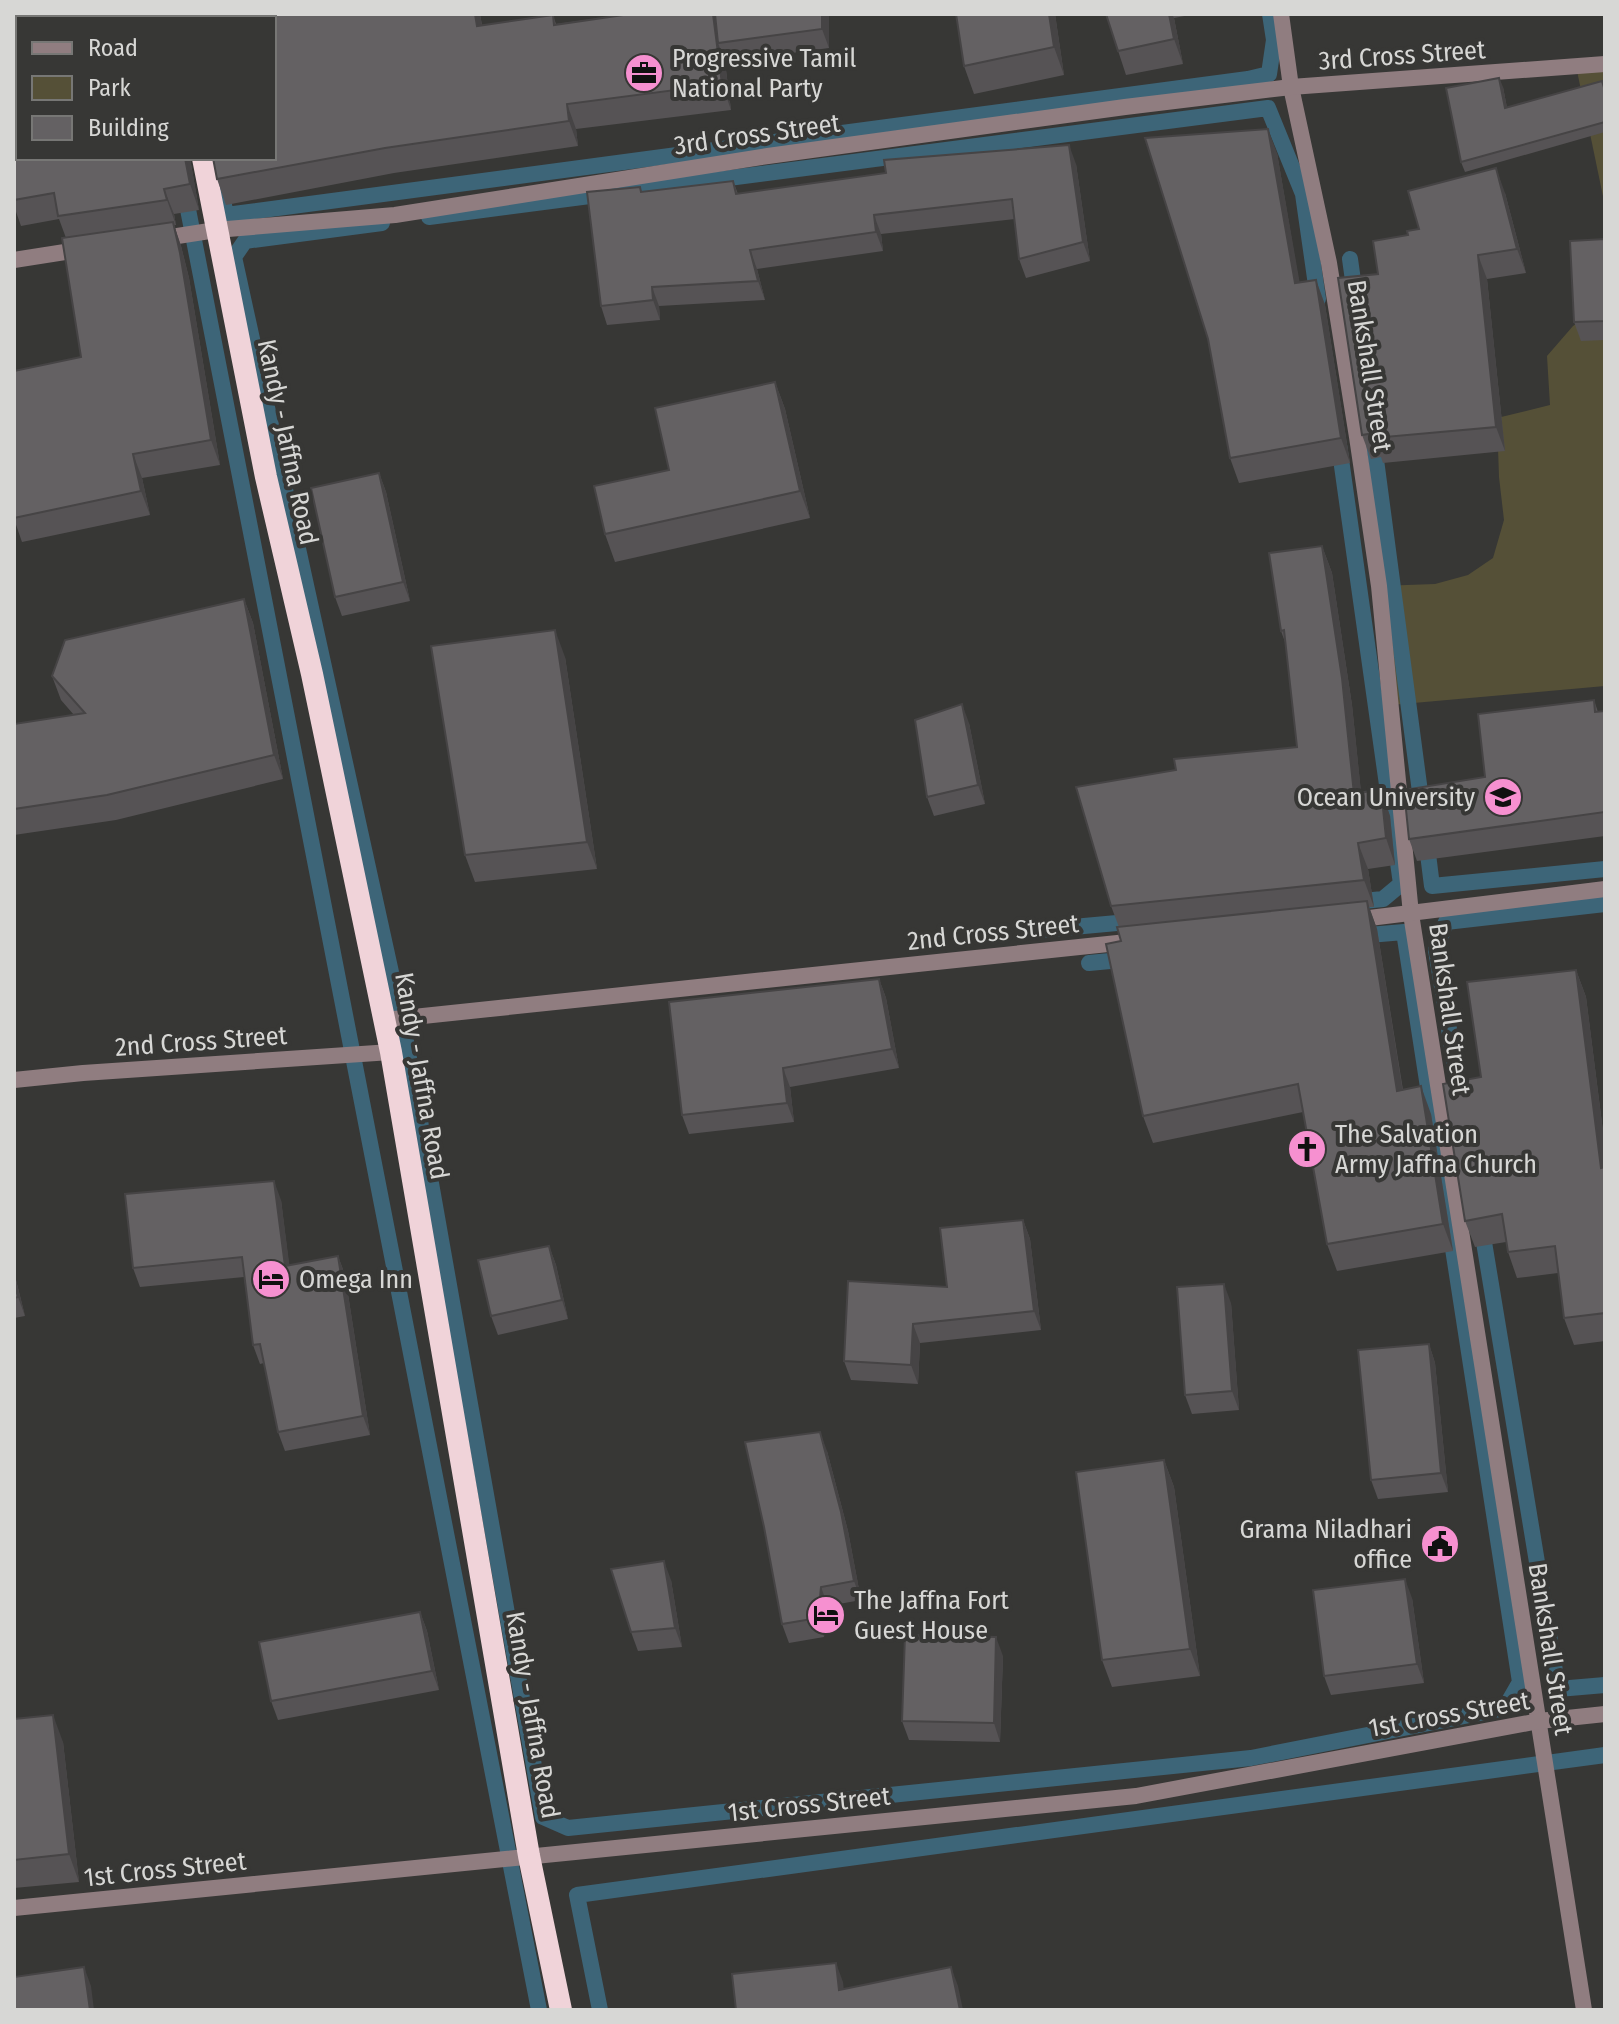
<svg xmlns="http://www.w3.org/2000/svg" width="1619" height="2024" viewBox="0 0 1619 2024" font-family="'Fira Sans Condensed',sans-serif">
<rect width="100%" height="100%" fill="#373735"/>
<g fill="#555037">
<polygon points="1605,64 1605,206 1576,66"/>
<polygon points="1605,301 1605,686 1391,705 1379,586 1435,584 1468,575 1493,558 1504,520 1499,477 1497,418 1550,405 1547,356 1573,326 1604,305"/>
</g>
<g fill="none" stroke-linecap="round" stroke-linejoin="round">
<g stroke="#3d6578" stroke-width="16">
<polyline points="178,158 539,2010"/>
<polyline points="217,170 226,215 1248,79 1269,74 1274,40 1270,14"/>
<polyline points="429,217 1268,108 1303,194 1318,299"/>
<polyline points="382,223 245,241 234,257 405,1036 543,1817 568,1828 1251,1758 1505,1708 1520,1682 1404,932 1357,936"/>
<polyline points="1350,259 1355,295"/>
<polyline points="1373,437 1422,807"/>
<polyline points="1339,445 1401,884 1383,899 1353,902"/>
<polyline points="1426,838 1432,886 1605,869"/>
<polyline points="1029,931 1139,921"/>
<polyline points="1089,963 1131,959"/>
<polyline points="1461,1102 1436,950 1446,922 1605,904"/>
<polyline points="1481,1224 1558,1689 1605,1685"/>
<polyline points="600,2010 577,1895 1605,1755"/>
</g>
<g stroke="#907d80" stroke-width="16">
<polyline points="1281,14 1291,87 1329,263 1357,437 1379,586 1411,914 1584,2010"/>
<polyline points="158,239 216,230 395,215 768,156 1125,107 1291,87 1605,64"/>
<polyline points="14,260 84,249"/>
<polyline points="1353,920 1605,889"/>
<polyline points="385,1020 1127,942"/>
<polyline points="14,1080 83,1073 391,1052"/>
<polyline points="14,1908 1136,1796 1539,1721 1605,1714"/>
</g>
<polyline stroke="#f0d3d9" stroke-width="22" points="203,158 266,477 312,674 391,1052 529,1856 561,2010"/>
</g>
<g fill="#565355">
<polygon points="14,14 480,14 482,25 553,15 556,24 630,14 829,14 829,48 725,62 731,110 576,129 578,146 394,173 226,205 217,179 274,18 18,158 190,158 199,210 174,214 176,225 174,225 181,246 189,278 220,465 142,478 150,515 22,542 14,519 14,371 81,357 66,238 59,219 21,226 14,206"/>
<polygon points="956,14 1055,14 1064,75 974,94 964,66"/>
<polygon points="1106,14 1195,14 1174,18 1183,64 1126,75"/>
<polygon points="1503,87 1507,108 1605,89 1605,132 1465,172 1461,162"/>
<polygon points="1277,153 1299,282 1316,280 1325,305 1350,463 1239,483 1230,458"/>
<polygon points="1076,164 1090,261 1026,278 1019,259 1015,219 881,234 883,251 757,269 765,300 659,306 660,320 607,325 601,306 640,187 642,192 733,181 738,194"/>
<polygon points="1505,193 1526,273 1487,279 1505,451 1383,463 1381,457 1371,459 1362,435 1378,274 1408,235 1419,229"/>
<polygon points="1605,239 1605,340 1581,341 1574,322"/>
<polygon points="775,382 785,409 810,518 615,562 605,534 669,470"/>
<polygon points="379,473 386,492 410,601 342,616 335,597"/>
<polygon points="1322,546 1332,573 1352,705 1361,793 1381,789 1390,816 1395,865 1368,869 1374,907 1369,907 1377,929 1403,1090 1431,1114 1453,1251 1337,1271 1327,1244 1303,1112 1153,1143 1143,1116 1121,941 1119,927 1111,906 1297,747 1285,642 1281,631"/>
<polygon points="244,599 253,623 283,779 116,820 14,835 14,724 74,715 61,700 52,676"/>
<polygon points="565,657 597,869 475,882 465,855"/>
<polygon points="1594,700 1598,712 1605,711 1605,836 1417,861 1409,839 1485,777"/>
<polygon points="969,723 985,804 934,816 927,797"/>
<polygon points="1576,970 1586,997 1605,1147 1605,1341 1574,1345 1564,1318 1558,1273 1517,1278 1508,1252 1506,1242 1475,1247 1465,1221 1481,1077"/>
<polygon points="879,979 886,998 899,1068 790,1087 794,1122 689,1134 682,1115"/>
<polygon points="281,1200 289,1265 338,1256 345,1275 370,1435 285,1451 278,1432 264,1363 260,1364 253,1345 244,1277 140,1287 133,1268"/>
<polygon points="1023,1220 1030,1239 1041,1330 920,1343 918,1384 851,1380 844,1361 947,1287"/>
<polygon points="549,1246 556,1265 568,1319 498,1335 491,1316"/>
<polygon points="14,1272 25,1316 14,1318"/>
<polygon points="1231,1303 1239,1410 1192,1414 1185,1395"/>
<polygon points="1429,1344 1435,1363 1448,1492 1378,1499 1371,1480"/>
<polygon points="827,1451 848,1531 861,1600 828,1606 824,1637 789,1643 782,1624"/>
<polygon points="1164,1460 1174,1487 1200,1676 1112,1687 1102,1660"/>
<polygon points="671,1580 682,1647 638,1651 631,1632"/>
<polygon points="1412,1598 1424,1683 1331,1695 1324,1676"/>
<polygon points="420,1612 427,1631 439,1690 278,1720 271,1701"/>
<polygon points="1003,1656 1000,1742 909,1740 902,1721"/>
<polygon points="14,1719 63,1742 79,1882 14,1888"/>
</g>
<g fill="#464445">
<polygon points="475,14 480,14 486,51 477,26"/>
<polygon points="713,14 716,14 718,43 725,62 731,110 722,84"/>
<polygon points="822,14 829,14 829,48 822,29"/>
<polygon points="1049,14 1055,14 1064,75 1054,47"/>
<polygon points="1169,14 1172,14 1174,18 1183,64 1174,39"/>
<polygon points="1499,78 1503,87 1509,118 1505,108"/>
<polygon points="567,104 576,129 578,146 569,121"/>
<polygon points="1268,129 1277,153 1304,307 1295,283"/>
<polygon points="1069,145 1076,164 1090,261 1083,242"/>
<polygon points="185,158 190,158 199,210 190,184"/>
<polygon points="1496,168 1505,193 1526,273 1517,249"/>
<polygon points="164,189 174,214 176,225 167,200"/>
<polygon points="874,215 881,234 883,251 876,232"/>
<polygon points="173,222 181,246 189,278 220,465 211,440"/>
<polygon points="750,250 757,269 765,300 758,281"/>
<polygon points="1478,255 1487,279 1505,451 1496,427"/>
<polygon points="1316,280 1325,305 1350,463 1341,438"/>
<polygon points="652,287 659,306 660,320 653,300"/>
<polygon points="775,382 785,409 810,518 800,491"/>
<polygon points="133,454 142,478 150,515 141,491"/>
<polygon points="379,473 386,492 410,601 403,582"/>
<polygon points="1322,546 1332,573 1352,705 1364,820 1354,794"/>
<polygon points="244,599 253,623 283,779 274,755"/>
<polygon points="555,630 565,657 597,869 587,842"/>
<polygon points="962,704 969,723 985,804 978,785"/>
<polygon points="1381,789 1390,816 1395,865 1386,838"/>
<polygon points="1358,843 1368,869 1374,907 1364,880"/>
<polygon points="1367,901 1377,929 1407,1118 1397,1091"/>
<polygon points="1576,970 1586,997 1605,1147 1605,1178 1601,1168"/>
<polygon points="879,979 886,998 899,1068 892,1049"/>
<polygon points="783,1068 790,1087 794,1122 787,1103"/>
<polygon points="1421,1086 1431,1114 1453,1251 1443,1224"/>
<polygon points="274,1181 281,1200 292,1285 285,1266"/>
<polygon points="1023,1220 1030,1239 1041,1330 1034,1311"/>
<polygon points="549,1246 556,1265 568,1319 562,1300"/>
<polygon points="338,1256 345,1275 370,1435 363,1416"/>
<polygon points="14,1272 25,1316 18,1297 14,1282"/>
<polygon points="1224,1284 1231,1303 1239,1410 1232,1391"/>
<polygon points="913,1324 920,1343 918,1384 911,1365"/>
<polygon points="1429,1344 1435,1363 1448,1492 1441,1473"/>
<polygon points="820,1432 827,1451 848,1531 861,1600 854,1581"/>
<polygon points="1164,1460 1174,1487 1200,1676 1190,1649"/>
<polygon points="664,1561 671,1580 682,1647 675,1628"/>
<polygon points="1405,1579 1412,1598 1424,1683 1417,1664"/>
<polygon points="821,1587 828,1606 824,1637 818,1618"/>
<polygon points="420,1612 427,1631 439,1690 432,1671"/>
<polygon points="996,1637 1003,1656 1000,1742 994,1723"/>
<polygon points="53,1715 63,1742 79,1882 69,1854"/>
<polygon points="836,1963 843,1982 846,2009 839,1990"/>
<polygon points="84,1967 91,1986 94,2010 90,2010"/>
<polygon points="951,1967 958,1986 963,2010 960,2010"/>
</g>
<g fill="#646163" stroke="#464445" stroke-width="2">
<polygon points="14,14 475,14 477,26 553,15 554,25 630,14 713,14 722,84 567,104 569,121 385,148 217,179 213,158 274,158 274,18 18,18 18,158 185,158 190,184 164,189 167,200 58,216 54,193 14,200"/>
<polygon points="715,14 822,14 822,29 718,43"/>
<polygon points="956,14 1049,14 1054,47 964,66"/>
<polygon points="1106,14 1169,14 1174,39 1118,51"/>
<polygon points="1499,78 1505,108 1602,81 1605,91 1605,122 1461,162 1446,88"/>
<polygon points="1268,129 1295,283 1316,280 1341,438 1230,458 1208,339 1145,138"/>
<polygon points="1069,145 1083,242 1019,259 1012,199 874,215 876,232 750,250 758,281 652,287 653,300 601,306 587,192 640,187 641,192 733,181 736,194 886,173 884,160"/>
<polygon points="1496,168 1517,249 1478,255 1496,427 1374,438 1374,433 1362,435 1338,278 1378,274 1373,241 1408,235 1407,231 1419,229 1408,191"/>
<polygon points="173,222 180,253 211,440 133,454 141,491 14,518 14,371 81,357 62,238"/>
<polygon points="1605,239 1605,321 1574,322 1570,241"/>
<polygon points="775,382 800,491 605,534 594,486 669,470 655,408"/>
<polygon points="379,473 403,582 335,597 311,488"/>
<polygon points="1322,546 1342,678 1354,794 1381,789 1386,838 1358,843 1364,880 1111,906 1076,787 1176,770 1174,759 1297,747 1284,630 1281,631 1269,553"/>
<polygon points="244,599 274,755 107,795 14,809 14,724 85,713 52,676 65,640"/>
<polygon points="555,630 587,842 465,855 431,646"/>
<polygon points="1594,700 1595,712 1605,711 1605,780 1604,780 1605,812 1409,839 1404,790 1485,777 1478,714"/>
<polygon points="962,704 978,785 927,797 915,720"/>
<polygon points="1367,901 1397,1091 1421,1086 1443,1224 1327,1244 1298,1084 1143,1116 1106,944 1121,941 1117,927"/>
<polygon points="1576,970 1601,1168 1605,1167 1605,1313 1564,1318 1555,1246 1508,1252 1502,1214 1465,1221 1443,1084 1481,1077 1467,982"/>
<polygon points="879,979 892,1049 783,1068 787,1103 682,1115 669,1002"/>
<polygon points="274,1181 285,1266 338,1256 363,1416 278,1432 260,1344 253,1345 242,1257 133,1268 125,1194"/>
<polygon points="1023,1220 1034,1311 913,1324 911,1365 844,1361 848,1281 947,1287 940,1228"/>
<polygon points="549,1246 562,1300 491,1316 478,1260"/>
<polygon points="14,1282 18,1297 14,1298"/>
<polygon points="1224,1284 1232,1391 1185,1395 1177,1287"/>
<polygon points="1429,1344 1441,1473 1371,1480 1358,1350"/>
<polygon points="820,1432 841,1512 854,1581 821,1587 818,1618 782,1624 764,1527 745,1442"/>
<polygon points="1164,1460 1190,1649 1102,1660 1076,1472"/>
<polygon points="664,1561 675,1628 631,1632 611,1569"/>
<polygon points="1405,1579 1417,1664 1324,1676 1313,1590"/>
<polygon points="420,1612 432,1671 271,1701 259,1642"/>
<polygon points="905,1635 996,1637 994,1723 902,1721"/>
<polygon points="53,1715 69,1854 14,1860 14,1719"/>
<polygon points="836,1963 839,1990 951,1967 960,2010 736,2010 732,1974"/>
<polygon points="84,1967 90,2010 14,2010 14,1977"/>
</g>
<defs>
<symbol id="office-disc" viewBox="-11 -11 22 22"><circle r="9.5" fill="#f690d0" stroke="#373735"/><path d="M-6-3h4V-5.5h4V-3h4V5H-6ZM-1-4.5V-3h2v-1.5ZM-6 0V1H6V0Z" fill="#111"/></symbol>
<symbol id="university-disc" viewBox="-11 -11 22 22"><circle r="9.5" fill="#f690d0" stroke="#373735"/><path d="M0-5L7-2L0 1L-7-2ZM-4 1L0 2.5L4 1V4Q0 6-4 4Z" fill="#111"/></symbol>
<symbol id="church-disc" viewBox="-11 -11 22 22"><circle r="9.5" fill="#f690d0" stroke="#373735"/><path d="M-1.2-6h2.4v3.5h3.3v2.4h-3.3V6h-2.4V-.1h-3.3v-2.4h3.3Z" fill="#111"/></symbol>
<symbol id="hotel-disc" viewBox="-11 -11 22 22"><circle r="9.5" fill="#f690d0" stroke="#373735"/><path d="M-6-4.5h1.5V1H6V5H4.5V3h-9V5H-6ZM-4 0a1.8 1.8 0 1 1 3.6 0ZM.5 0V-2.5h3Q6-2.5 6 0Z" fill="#111"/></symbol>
<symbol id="civic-disc" viewBox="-11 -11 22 22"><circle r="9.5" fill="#f690d0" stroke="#373735"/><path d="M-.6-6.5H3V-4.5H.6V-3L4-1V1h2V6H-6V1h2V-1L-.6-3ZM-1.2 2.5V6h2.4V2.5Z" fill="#111"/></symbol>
</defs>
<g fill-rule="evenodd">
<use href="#office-disc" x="622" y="51" width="44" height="44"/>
<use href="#university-disc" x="1481" y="775" width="44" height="44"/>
<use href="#church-disc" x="1285" y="1127" width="44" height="44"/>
<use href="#hotel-disc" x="249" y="1257" width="44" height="44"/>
<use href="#civic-disc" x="1418" y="1522" width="44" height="44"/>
<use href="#hotel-disc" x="804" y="1593" width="44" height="44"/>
</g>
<g text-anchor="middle" stroke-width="8" stroke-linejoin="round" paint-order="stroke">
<g font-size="26" fill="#d7d7d5" stroke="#373735">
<text transform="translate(1402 55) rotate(-4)" y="9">3rd Cross Street</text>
<text transform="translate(757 134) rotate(-8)" y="9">3rd Cross Street</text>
<text transform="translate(1370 366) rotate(81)" y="9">Bankshall Street</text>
<text transform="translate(288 442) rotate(78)" y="9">Kandy - Jaffna Road</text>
<text transform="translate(993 932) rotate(-6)" y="9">2nd Cross Street</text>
<text transform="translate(1450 1009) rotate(82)" y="9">Bankshall Street</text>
<text transform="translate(201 1041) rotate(-4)" y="9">2nd Cross Street</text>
<text transform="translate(422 1076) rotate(80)" y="9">Kandy - Jaffna Road</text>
<text transform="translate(1551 1649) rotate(81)" y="9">Bankshall Street</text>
<text transform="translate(1449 1714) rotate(-10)" y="9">1st Cross Street</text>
<text transform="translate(533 1715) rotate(80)" y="9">Kandy - Jaffna Road</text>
<text transform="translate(809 1804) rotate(-6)" y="9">1st Cross Street</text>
<text transform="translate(165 1869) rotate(-6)" y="9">1st Cross Street</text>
</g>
<g font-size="26" fill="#d7d7d5" stroke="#373735" text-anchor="start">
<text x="672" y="67">Progressive Tamil<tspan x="672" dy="30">National Party</tspan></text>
<text x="1475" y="806" text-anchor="end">Ocean University</text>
<text x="1335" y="1143">The Salvation<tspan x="1335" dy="30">Army Jaffna Church</tspan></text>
<text x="299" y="1288">Omega Inn</text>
<text x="1412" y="1538" text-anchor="end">Grama Niladhari<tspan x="1412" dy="30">office</tspan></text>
<text x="854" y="1609">The Jaffna Fort<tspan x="854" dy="30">Guest House</tspan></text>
</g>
</g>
<rect width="1619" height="2024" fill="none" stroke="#d7d7d5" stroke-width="32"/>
<rect x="16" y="16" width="260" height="144" fill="#373735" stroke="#777775" stroke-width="2"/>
<rect x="32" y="42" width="40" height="12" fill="#907d80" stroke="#777775" stroke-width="2"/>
<text x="88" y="56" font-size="24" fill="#d7d7d5">Road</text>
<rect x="32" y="76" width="40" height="24" fill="#555037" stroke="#777775" stroke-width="2"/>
<text x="88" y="96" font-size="24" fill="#d7d7d5">Park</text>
<rect x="32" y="116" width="40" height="24" fill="#646163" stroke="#777775" stroke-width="2"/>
<text x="88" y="136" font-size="24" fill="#d7d7d5">Building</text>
</svg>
